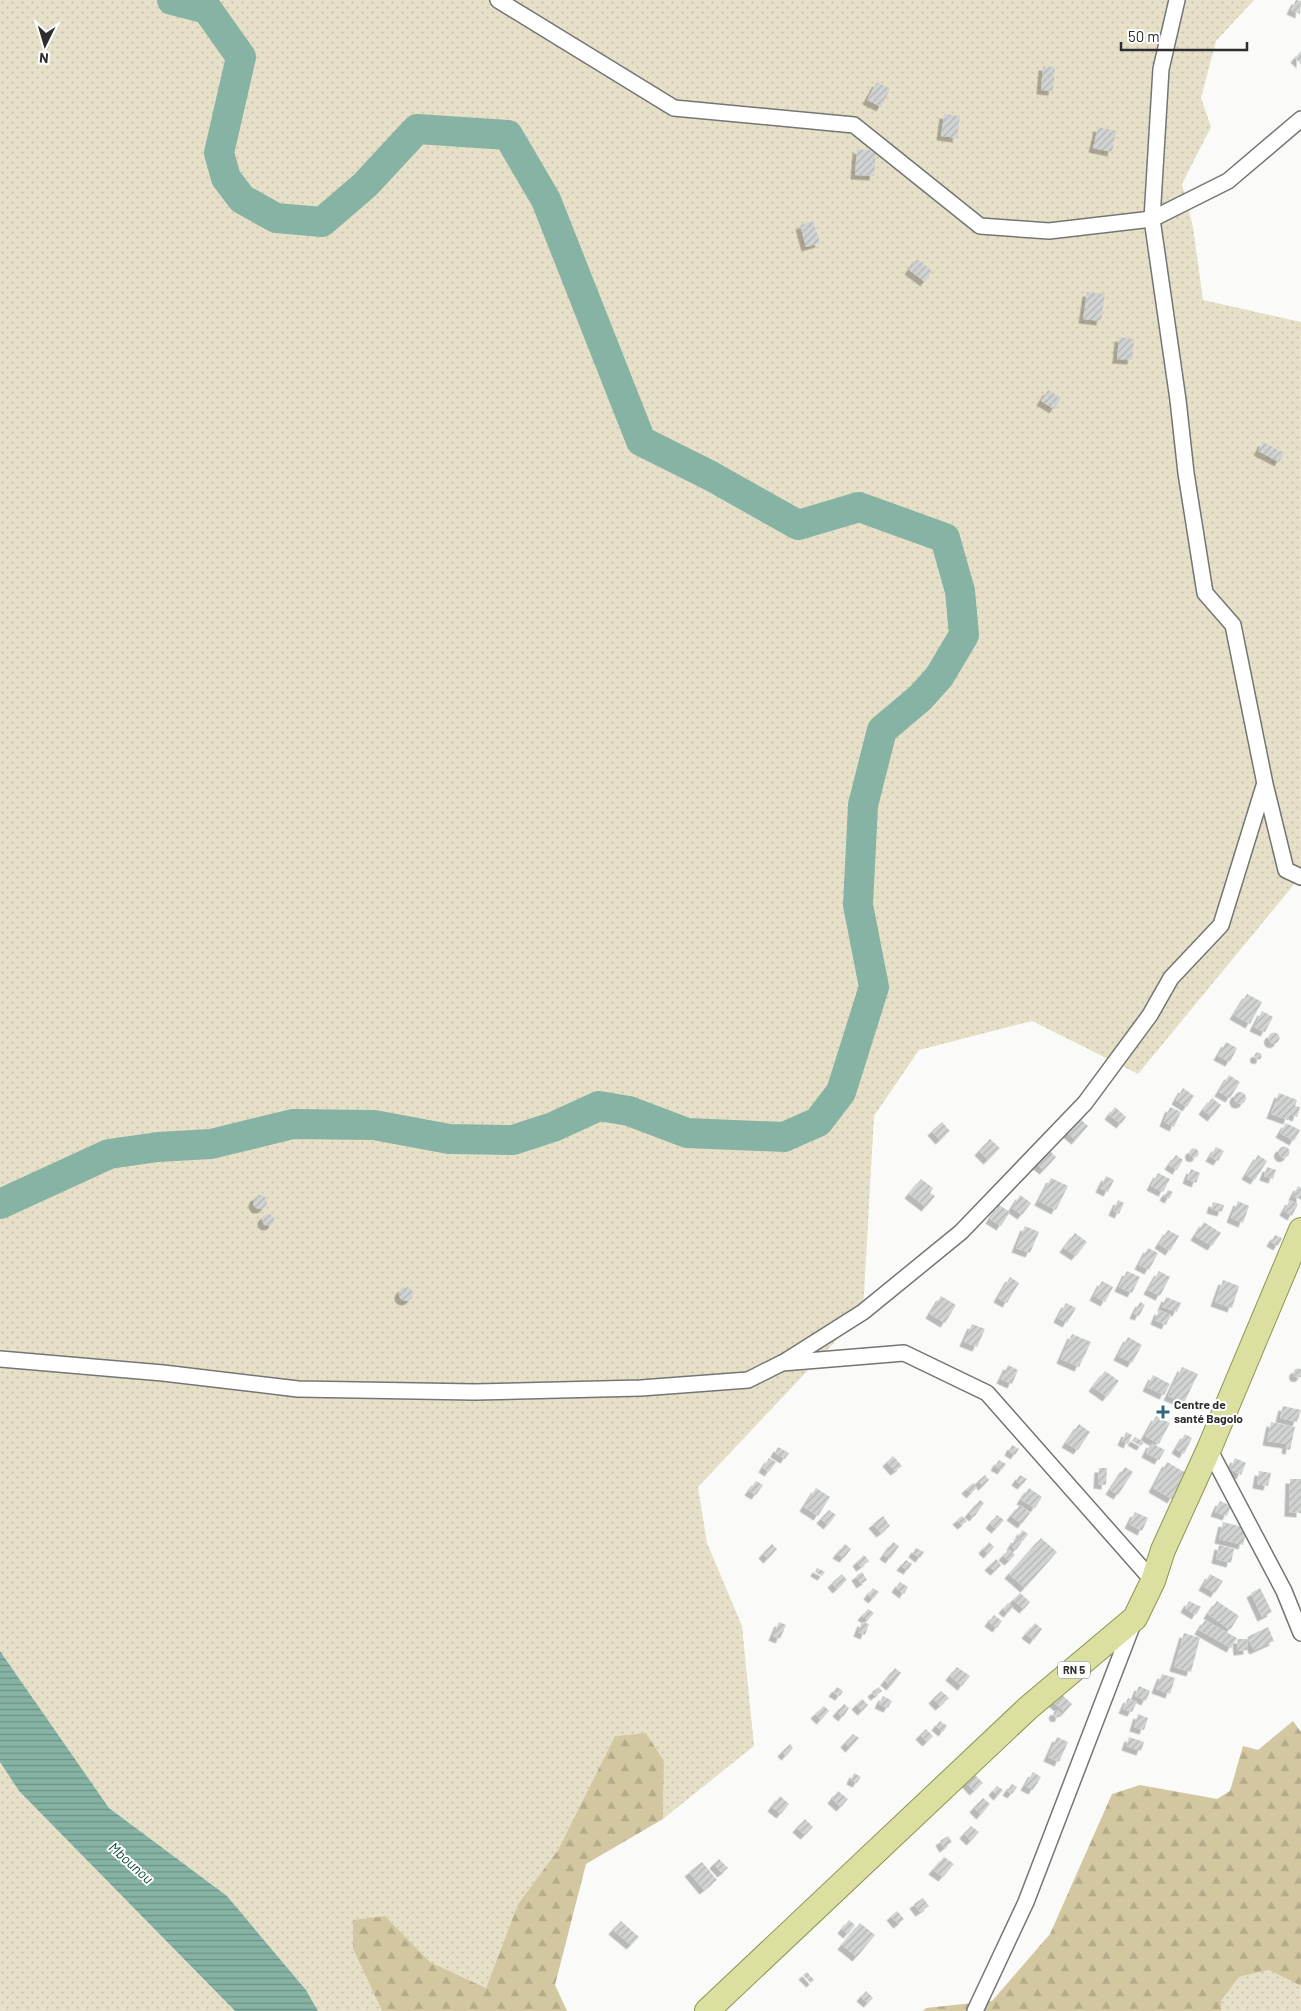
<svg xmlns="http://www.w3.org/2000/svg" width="1301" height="2011" viewBox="0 0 1301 2011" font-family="Barlow,sans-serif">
<defs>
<pattern id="green-dots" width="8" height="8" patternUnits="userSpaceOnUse" patternTransform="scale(1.25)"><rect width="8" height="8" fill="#e7e0c8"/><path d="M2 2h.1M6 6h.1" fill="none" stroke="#c6c0ac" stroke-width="1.8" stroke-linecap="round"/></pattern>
<pattern id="forest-firs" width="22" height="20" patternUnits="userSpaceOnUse" patternTransform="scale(1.25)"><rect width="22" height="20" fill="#d3c7a1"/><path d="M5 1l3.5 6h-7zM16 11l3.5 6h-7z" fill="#b5ab8b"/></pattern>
<pattern id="water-rules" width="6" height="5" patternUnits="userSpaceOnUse" patternTransform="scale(1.25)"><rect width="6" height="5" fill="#86b3a4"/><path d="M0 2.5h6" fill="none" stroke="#6e9286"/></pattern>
<pattern id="building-hatch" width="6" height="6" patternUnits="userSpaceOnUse" patternTransform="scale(1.25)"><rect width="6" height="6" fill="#d0d3d1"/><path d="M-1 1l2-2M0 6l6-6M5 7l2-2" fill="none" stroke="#b3b5b4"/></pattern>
<filter id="shadow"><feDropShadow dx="-4.5" dy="4.5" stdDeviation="0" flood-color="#0004"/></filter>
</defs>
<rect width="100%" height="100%" fill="#fafbf9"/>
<g fill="url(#green-dots)">
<polygon points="0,0 1254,0 1216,41 1201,98 1211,127 1182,184 1193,227 1203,300 1301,322 1301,876 1138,1074 1032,1021 919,1050 874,1116 863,1312 698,1487 707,1543 742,1626 754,1746 663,1819 664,1761 646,1733 615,1736 558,1850 518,1904 486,1988 430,1962 385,1916 353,1949 382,2011 318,2011 306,1990 227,1896 109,1808 0,1651"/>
<polygon points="0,1762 19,1791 235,2011 0,2011"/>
<polygon points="1269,1970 1301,1986 1301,2011 1221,2011 1221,2001 1239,1977"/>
</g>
<g fill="url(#forest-firs)">
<polygon points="1293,1721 1301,1732 1301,1986 1269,1970 1239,1977 1221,2001 1221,2011 923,2011 926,2008 992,2001 1050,1934 1112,1794 1140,1785 1217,1799 1230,1791 1243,1746 1258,1750"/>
<polygon points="646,1733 664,1761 663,1819 586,1864 555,1985 567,2011 382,2011 353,1949 353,1920 385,1916 430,1962 486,1988 518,1904 558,1850 615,1736"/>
</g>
<polygon fill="url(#water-rules)" points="0,1651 109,1808 227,1896 306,1990 318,2011 235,2011 19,1791 0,1762"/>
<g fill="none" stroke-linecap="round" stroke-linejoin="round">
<polyline stroke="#86b3a4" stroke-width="30" points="0,1204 109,1154 158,1147 211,1144 293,1124 374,1125 449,1139 513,1140 553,1127 599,1106 629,1111 687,1133 784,1137 818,1122 841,1092 874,987 858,905 863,805 882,730 920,698 939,677 964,635 960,591 945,538 859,507 798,525 711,476 641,441 546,200 508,135 417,129 365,185 322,222 276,218 242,199 226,178 219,153 241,57 207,9 172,0"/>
</g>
<g fill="url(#building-hatch)" filter="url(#shadow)">
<polygon points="1296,0 1301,1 1300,14 1291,10"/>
<polygon points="1301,51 1301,64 1295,58"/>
<polygon points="1043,66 1055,67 1053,91 1041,90"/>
<polygon points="877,82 890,89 881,107 867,100"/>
<polygon points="944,114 960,116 957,138 941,136"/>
<polygon points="1098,127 1116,131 1112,152 1093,148"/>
<polygon points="857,149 876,151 874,176 855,175"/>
<polygon points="813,221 820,243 806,247 800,225"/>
<polygon points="917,259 932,271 925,282 909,270"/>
<polygon points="1087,292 1105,294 1101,321 1083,319"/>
<polygon points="1119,337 1134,339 1132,360 1117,359"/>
<polygon points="1048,390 1061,398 1054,409 1041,401"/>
<polygon points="1263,442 1284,453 1279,462 1258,451"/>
<polygon points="1247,994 1262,1002 1250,1024 1234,1015"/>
<polygon points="1262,1011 1273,1017 1265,1032 1254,1027"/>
<circle cx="1274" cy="1038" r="5.5"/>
<polygon points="1226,1042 1237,1048 1230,1062 1218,1056"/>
<circle cx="1258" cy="1056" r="3.5"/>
<polygon points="1229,1075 1240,1082 1230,1098 1219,1092"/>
<polygon points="1183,1088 1194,1096 1187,1107 1176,1100"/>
<circle cx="1240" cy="1098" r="6"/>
<polygon points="1279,1093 1297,1100 1295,1106 1300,1107 1297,1117 1290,1114 1288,1120 1271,1114"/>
<polygon points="1212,1098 1221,1105 1212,1117 1203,1110"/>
<polygon points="1115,1107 1126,1117 1121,1124 1109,1115"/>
<polygon points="1170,1107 1181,1112 1174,1127 1164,1122"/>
<polygon points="1077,1116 1088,1126 1076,1140 1064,1130"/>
<polygon points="942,1122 950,1131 940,1140 932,1131"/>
<polygon points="1286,1123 1300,1130 1294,1141 1280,1133"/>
<polygon points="990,1139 1000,1148 988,1160 979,1151"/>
<circle cx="1284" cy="1152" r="5.5"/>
<polygon points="1216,1147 1224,1151 1218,1161 1210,1157"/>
<polygon points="1047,1148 1056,1157 1044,1170 1034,1162"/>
<circle cx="1194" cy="1153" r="4.5"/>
<polygon points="1176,1155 1183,1160 1177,1170 1169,1165"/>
<polygon points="1258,1155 1267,1161 1255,1180 1246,1175"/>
<polygon points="1267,1167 1276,1170 1273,1179 1264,1176"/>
<polygon points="1191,1169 1200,1173 1196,1183 1187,1179"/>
<polygon points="1158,1173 1170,1179 1163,1192 1151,1186"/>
<polygon points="1106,1176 1114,1180 1108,1192 1100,1188"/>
<polygon points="1051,1178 1068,1186 1056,1210 1039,1201"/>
<polygon points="921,1179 933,1188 930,1193 935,1196 926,1207 909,1194"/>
<polygon points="1298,1186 1301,1188 1301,1200 1293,1196"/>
<polygon points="1168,1190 1173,1192 1169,1199 1164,1196"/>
<polygon points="1020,1195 1031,1203 1022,1215 1012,1208"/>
<circle cx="260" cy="1202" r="7"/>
<polygon points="1118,1200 1124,1203 1119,1214 1113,1211"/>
<polygon points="1290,1200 1298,1204 1292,1216 1284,1211"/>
<polygon points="1238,1201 1249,1206 1243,1223 1231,1218"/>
<polygon points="1213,1202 1224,1205 1222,1212 1211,1209"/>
<polygon points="999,1205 1010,1212 1001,1226 990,1219"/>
<circle cx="268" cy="1220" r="6"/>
<polygon points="1204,1222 1221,1233 1212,1246 1195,1236"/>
<polygon points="1025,1226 1039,1232 1030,1253 1016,1248"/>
<polygon points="1168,1230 1179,1236 1170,1251 1159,1244"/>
<polygon points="1075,1233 1087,1242 1076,1256 1064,1248"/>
<polygon points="1275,1235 1282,1238 1278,1246 1271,1242"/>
<polygon points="1148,1248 1158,1253 1149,1270 1139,1265"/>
<polygon points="1127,1271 1140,1277 1132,1293 1119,1287"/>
<polygon points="1159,1271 1170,1277 1160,1296 1148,1290"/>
<polygon points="1010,1277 1019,1283 1007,1303 998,1298"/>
<polygon points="1223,1280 1239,1286 1232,1308 1215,1302"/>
<polygon points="1102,1281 1113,1287 1105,1302 1094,1296"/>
<circle cx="406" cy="1294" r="7"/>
<polygon points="941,1296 956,1305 945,1323 930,1314"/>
<polygon points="1166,1297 1181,1303 1177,1312 1162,1307"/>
<polygon points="1140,1302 1145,1305 1139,1316 1134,1314"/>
<polygon points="1066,1303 1076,1308 1067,1323 1058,1318"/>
<polygon points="1159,1310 1171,1315 1166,1325 1155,1320"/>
<polygon points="972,1324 985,1329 977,1347 964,1342"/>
<polygon points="1072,1334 1091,1342 1079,1367 1061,1359"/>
<polygon points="1128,1337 1142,1345 1132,1363 1118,1356"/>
<polygon points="1008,1365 1018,1370 1012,1384 1001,1379"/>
<polygon points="1182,1367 1198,1374 1184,1403 1168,1396"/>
<circle cx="1298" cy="1373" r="4.5"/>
<polygon points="1105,1371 1119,1381 1107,1397 1093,1387"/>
<polygon points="1153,1375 1170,1384 1164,1395 1147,1387"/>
<polygon points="1283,1406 1301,1410 1297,1422 1280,1418"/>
<polygon points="1156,1416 1170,1423 1159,1444 1145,1436"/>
<polygon points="1271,1422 1295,1427 1290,1450 1286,1449 1287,1444 1267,1441"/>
<polygon points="1079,1424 1090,1432 1078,1450 1066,1443"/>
<polygon points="1126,1432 1132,1435 1128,1444 1122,1441"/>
<polygon points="1185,1434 1192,1438 1184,1454 1176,1449"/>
<polygon points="1135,1437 1144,1442 1141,1446 1132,1441"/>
<polygon points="1151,1443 1165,1450 1159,1460 1146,1453"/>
<polygon points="1012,1445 1019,1449 1015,1455 1009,1451"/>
<polygon points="778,1447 789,1453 785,1459 775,1453"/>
<polygon points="893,1456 902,1466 895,1471 887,1462"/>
<polygon points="769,1458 776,1462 769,1472 763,1468"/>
<polygon points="1235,1458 1246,1463 1241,1475 1230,1469"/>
<polygon points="999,1460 1006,1464 1002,1470 995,1466"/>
<polygon points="1167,1462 1186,1473 1172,1499 1153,1488"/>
<polygon points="1125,1467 1133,1472 1118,1495 1110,1490"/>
<polygon points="1099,1468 1107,1468 1106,1485 1098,1484"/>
<polygon points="1259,1471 1271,1473 1268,1486 1257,1484"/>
<polygon points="985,1475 989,1480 983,1486 978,1481"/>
<polygon points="1020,1475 1027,1479 1022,1485 1016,1481"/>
<polygon points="1290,1479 1301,1479 1301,1513 1289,1512"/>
<polygon points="756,1481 763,1485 756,1495 749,1491"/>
<polygon points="973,1483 977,1487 971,1494 966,1489"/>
<polygon points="816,1488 830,1497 818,1516 804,1507"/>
<polygon points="1029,1488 1042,1497 1035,1508 1021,1500"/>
<polygon points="980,1500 984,1503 974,1517 969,1513"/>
<polygon points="1220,1501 1231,1506 1227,1516 1215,1512"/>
<polygon points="1020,1505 1030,1513 1022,1524 1011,1516"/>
<polygon points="829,1510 836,1515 828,1525 821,1519"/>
<polygon points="1135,1512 1148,1518 1142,1531 1129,1524"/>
<polygon points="997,1515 1004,1520 996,1529 990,1524"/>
<polygon points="883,1516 890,1526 881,1533 873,1524"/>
<polygon points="962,1516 967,1521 962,1525 957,1520"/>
<polygon points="1223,1522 1247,1528 1243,1545 1219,1539"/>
<polygon points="1022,1530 1028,1534 1023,1541 1018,1537"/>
<polygon points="1016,1538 1022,1542 1016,1550 1011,1546"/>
<polygon points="1041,1538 1057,1552 1025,1588 1009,1574"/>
<polygon points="893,1542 899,1546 890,1559 884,1555"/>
<polygon points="989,1542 994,1547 988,1554 983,1549"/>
<polygon points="772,1544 777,1549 768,1559 763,1554"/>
<polygon points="845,1544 851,1549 844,1558 837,1554"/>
<polygon points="1219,1545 1234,1549 1231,1563 1216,1559"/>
<polygon points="916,1548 924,1552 920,1558 913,1553"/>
<polygon points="1009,1549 1015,1555 1009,1561 1003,1556"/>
<polygon points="864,1555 869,1561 861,1567 857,1562"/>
<polygon points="996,1559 1001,1565 995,1571 989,1566"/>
<polygon points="906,1560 912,1564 908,1570 901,1566"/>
<polygon points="817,1568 825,1572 822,1576 815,1572"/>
<polygon points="862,1572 867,1580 861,1584 856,1576"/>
<polygon points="842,1574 847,1580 837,1589 832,1583"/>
<polygon points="1210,1574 1223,1581 1215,1593 1203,1586"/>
<polygon points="900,1582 908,1587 904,1594 896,1588"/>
<polygon points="873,1588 879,1592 873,1599 868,1595"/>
<polygon points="1260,1588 1272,1612 1262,1617 1251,1593"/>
<polygon points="1020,1593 1030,1602 1024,1609 1013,1600"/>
<polygon points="1189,1601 1201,1607 1196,1615 1185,1608"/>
<polygon points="1217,1601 1239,1616 1230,1630 1208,1614"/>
<polygon points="1008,1603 1013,1607 1008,1613 1003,1609"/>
<polygon points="868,1609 874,1613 868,1620 862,1616"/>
<polygon points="994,1615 1002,1621 997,1628 989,1622"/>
<polygon points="1205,1620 1237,1638 1231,1648 1199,1630"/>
<polygon points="779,1622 786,1625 780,1639 773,1636"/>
<polygon points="862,1622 869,1624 865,1635 858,1632"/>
<polygon points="1035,1623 1042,1629 1034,1640 1026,1634"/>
<polygon points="1268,1627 1274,1641 1254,1650 1247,1637"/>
<polygon points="1184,1633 1200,1638 1191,1672 1174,1667"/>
<polygon points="1237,1639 1247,1639 1248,1650 1238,1651"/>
<polygon points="957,1667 970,1676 962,1686 950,1676"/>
<polygon points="895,1668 901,1673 891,1686 885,1681"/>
<polygon points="1162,1674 1175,1678 1170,1694 1156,1689"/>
<polygon points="1139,1686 1150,1691 1146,1701 1135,1696"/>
<polygon points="837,1687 843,1691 840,1696 833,1692"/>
<polygon points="879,1687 882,1691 875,1696 872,1692"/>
<polygon points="941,1691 949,1698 940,1706 933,1699"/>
<polygon points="1061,1694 1072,1704 1065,1712 1053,1702"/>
<polygon points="883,1696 892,1701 888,1708 879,1704"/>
<polygon points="1128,1698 1137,1702 1132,1712 1123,1709"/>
<polygon points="862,1699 868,1705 862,1711 856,1705"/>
<polygon points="844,1704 849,1708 843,1717 837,1712"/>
<polygon points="824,1706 829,1711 821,1720 815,1714"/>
<circle cx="1057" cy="1714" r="3.5"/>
<polygon points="1138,1714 1148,1718 1144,1730 1134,1727"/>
<polygon points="940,1721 947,1726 943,1732 936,1726"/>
<polygon points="926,1729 933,1736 927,1742 920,1735"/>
<polygon points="853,1734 859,1738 850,1748 845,1743"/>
<polygon points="1057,1737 1068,1742 1059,1762 1048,1757"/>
<polygon points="1129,1737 1144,1742 1141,1751 1126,1746"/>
<polygon points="790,1744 793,1748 786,1756 782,1752"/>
<polygon points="1033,1772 1041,1777 1033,1790 1025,1786"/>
<polygon points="854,1773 861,1777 857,1783 851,1780"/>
<polygon points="974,1774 983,1783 974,1791 966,1782"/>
<polygon points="1012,1784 1017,1787 1012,1794 1007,1791"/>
<polygon points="997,1786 1003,1790 998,1796 993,1791"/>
<polygon points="838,1791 848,1799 841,1807 832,1799"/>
<polygon points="780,1796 789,1804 781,1814 772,1807"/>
<polygon points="983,1798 990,1804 981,1815 974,1808"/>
<polygon points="805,1819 813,1827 805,1835 797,1828"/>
<polygon points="971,1826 979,1832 971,1841 964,1834"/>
<polygon points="948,1836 952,1842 944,1848 940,1841"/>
<polygon points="944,1857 954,1864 943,1877 933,1870"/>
<polygon points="719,1859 728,1868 722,1873 714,1864"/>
<polygon points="702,1862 717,1880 704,1890 689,1872"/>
<polygon points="923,1898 929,1906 920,1912 914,1904"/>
<polygon points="897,1911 904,1919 898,1924 891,1916"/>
<polygon points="849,1920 855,1925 848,1934 842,1929"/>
<polygon points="621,1921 639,1937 631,1945 613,1930"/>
<polygon points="860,1923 875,1935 857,1957 842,1945"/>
<polygon points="807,1972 814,1980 811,1983 803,1975"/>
<polygon points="866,1991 873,1998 868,2003 861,1997"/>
</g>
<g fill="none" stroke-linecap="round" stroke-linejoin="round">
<defs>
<g id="minor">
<polyline points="498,0 674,108 854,125 980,226 1049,231 1152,219 1228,181 1301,119"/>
<polyline points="1177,0 1161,69 1152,219 1178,400 1186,473 1205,593 1233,625 1265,784 1286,870 1301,877"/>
<polyline points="0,1359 163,1373 298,1389 475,1392 641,1388 748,1380 782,1363 904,1353 987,1393 1153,1581"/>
<polyline points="784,1362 863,1312 961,1232 1085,1103 1150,1015 1171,978 1221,925 1264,786"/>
<polyline points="1209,1449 1284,1591 1301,1633"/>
<polyline points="975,2011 1026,1902 1134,1621"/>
</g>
<polyline id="primary" points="707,2011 1028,1708 1135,1618 1153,1581 1163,1550 1209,1449 1301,1230"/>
</defs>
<use href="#minor" stroke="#747673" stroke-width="18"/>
<use href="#primary" stroke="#8e9450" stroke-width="26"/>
<use href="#minor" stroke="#fff" stroke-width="15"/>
<use href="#primary" stroke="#dbe0a1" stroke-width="24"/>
</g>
<path fill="#2f6681" stroke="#fff" stroke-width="2" d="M1160.5 1404.5h5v5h5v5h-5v5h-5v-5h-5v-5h5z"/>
<g text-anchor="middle" stroke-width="4" stroke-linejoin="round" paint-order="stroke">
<rect fill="#fff" stroke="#6c6d6c" stroke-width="1" x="1058" y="1661.5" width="32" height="17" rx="4"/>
<g font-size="11" font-weight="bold" fill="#2d2e2d">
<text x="1074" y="1674">RN 5</text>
</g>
<g font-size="12" font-weight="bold" fill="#2d2e2d" stroke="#fff" text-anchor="start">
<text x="1174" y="1409">Centre de<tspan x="1174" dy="14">santé Bagolo</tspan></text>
</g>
<g font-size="14" font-style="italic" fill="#064839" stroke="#fff">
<text transform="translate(131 1863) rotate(42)" y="5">Mbounou</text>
</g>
</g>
<g transform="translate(45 45) rotate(185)" stroke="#ffffff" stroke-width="4" paint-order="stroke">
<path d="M0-4L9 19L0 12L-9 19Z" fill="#2d2e2d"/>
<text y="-8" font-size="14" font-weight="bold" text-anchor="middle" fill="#2d2e2d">N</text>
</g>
<path d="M1121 42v8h126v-8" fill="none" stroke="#2d2e2d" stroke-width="2.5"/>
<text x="1128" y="42" font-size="15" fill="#2d2e2d" stroke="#ffffff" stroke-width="4" paint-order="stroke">50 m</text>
</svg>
